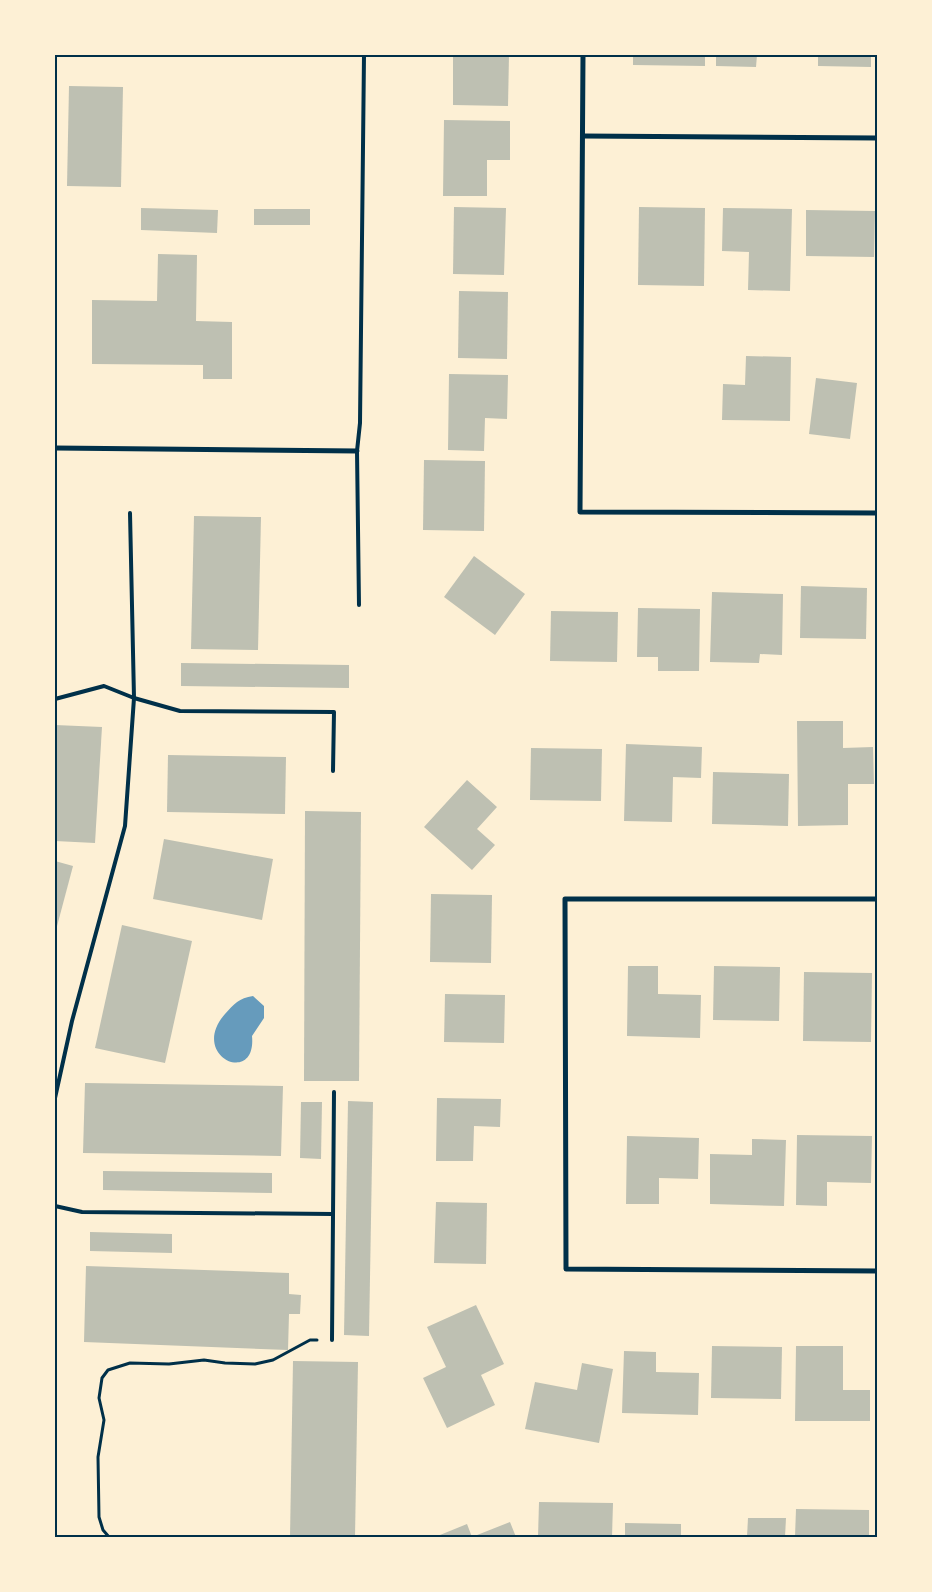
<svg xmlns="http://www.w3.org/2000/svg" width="932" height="1592" viewBox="0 0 932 1592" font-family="'Roboto Serif',serif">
<rect width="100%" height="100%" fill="#fdf0d5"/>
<path fill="#669bbc" d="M253,996L264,1006V1018L252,1036C257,1087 188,1056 225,1014C234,1004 239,998 253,996Z"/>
<g fill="#bec0b2">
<polygon points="453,55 509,55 508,106 453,105"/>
<polygon points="633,55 705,55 705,66 633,65"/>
<polygon points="716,55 757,55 756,67 716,66"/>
<polygon points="818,55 871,55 871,67 818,66"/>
<polygon points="69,86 123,87 121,187 67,186"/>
<polygon points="444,120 510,121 510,160 487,160 487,196 443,196"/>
<polygon points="454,207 506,208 504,275 453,274"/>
<polygon points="639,207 705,208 704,286 638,285"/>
<polygon points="141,208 218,210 217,233 141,230"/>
<polygon points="723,208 792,209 790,291 748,290 749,252 722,251"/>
<rect x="254" y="209" width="56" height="16"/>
<polygon points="806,210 875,211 874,257 806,256"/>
<polygon points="158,254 197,255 196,321 232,322 232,379 203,379 203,365 92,364 92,300 157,301"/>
<polygon points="459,291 508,292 507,359 458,358"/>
<polygon points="746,356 791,357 790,421 722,420 723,384 745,385"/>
<polygon points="449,374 508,375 507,419 485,418 484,451 448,450"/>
<polygon points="816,378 857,383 850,439 809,434"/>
<polygon points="424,460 485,461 484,531 423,530"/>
<polygon points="194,516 261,517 258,650 191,649"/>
<polygon points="474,556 525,594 495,635 444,597"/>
<polygon points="801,586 867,588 866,639 800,638"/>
<polygon points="712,592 783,594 782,655 760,654 759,663 710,662"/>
<polygon points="638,608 700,609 699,671 658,671 658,657 637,657"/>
<polygon points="551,611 618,612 617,662 550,661"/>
<polygon points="181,663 349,665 349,688 181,686"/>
<polygon points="797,721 843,721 843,748 873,747 874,784 848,784 848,825 798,826"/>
<polygon points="55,725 102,727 95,843 55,841"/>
<polygon points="626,744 702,747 701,778 673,777 672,822 624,821"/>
<polygon points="531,748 602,749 601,801 530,800"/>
<polygon points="168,755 286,757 285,814 167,812"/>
<polygon points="713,772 789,774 788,826 712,824"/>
<polygon points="467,780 497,807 477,829 495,845 472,870 424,827"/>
<polygon points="305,811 361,812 359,1081 304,1081"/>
<polygon points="164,839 273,859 262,920 153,899"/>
<polygon points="55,861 73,866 56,930 55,930"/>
<polygon points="431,894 492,895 491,963 430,962"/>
<polygon points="122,925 192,941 165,1063 95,1048"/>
<polygon points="628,966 658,966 658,994 701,995 700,1038 627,1036"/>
<polygon points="714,966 780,967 779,1021 713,1020"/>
<polygon points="804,972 872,973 871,1042 803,1041"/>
<polygon points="445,994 505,995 504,1043 444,1042"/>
<polygon points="85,1083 283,1086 281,1156 83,1153"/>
<polygon points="437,1098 501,1099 500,1127 474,1126 473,1161 436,1161"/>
<polygon points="348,1101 373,1102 369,1336 344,1335"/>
<polygon points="301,1102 322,1102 321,1159 300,1158"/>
<polygon points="797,1135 872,1136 871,1183 827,1182 827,1206 796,1205"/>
<polygon points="627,1136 699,1138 698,1179 659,1178 659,1204 626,1204"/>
<polygon points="752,1139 786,1140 784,1206 710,1204 710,1154 752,1155"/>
<polygon points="103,1171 272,1173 272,1193 103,1190"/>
<polygon points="436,1202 487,1203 486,1264 434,1263"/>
<polygon points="90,1232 172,1234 172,1253 90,1251"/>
<polygon points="86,1266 289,1273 289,1294 301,1295 300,1314 289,1314 288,1350 84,1342"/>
<polygon points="476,1305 504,1364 481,1375 495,1405 447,1428 423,1378 446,1367 427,1327"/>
<polygon points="712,1346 782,1347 781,1399 711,1398"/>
<polygon points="796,1346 843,1346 843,1390 870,1390 870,1421 795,1421"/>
<polygon points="624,1351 656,1352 656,1372 699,1373 698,1415 622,1413"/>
<polygon points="293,1361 358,1362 355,1537 290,1537"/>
<polygon points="582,1363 613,1369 599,1443 525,1429 535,1382 577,1390"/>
<polygon points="539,1502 613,1503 612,1537 538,1537"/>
<polygon points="796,1509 869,1510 869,1537 795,1537"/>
<polygon points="748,1518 786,1518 785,1537 747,1537"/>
<polygon points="510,1522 516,1537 435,1537 467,1524 472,1537"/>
<polygon points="625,1523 681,1524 681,1537 625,1537"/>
</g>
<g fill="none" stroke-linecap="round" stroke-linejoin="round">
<g stroke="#003049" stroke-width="3">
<polyline points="109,1537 103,1530 99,1517 98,1457 104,1420 99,1398 102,1378 108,1370 130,1363 169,1364 204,1360 225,1363 255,1364 273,1360 310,1340 317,1340"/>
<polyline points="268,1537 272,1537"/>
</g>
<g stroke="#003049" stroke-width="4">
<polyline points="359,605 357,451 360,423 364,55"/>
<polyline points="55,699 104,686 134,698 180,711 334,712 333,771"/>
<polyline points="55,1098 72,1021 125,826 134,698 130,513"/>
<polyline points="55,1206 82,1212 333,1214"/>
<polyline points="332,1340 334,1092"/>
</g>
<g stroke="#003049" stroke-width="5">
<polyline points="583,55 580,512 877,513"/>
<polyline points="583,136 877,138"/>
<polyline points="55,448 357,451"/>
<polyline points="877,899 565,899 566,1269 877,1271"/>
</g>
</g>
<rect width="932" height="1592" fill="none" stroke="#fdf0d5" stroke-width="112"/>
<rect x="56" y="56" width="820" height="1480" fill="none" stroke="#003049" stroke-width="2"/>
</svg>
